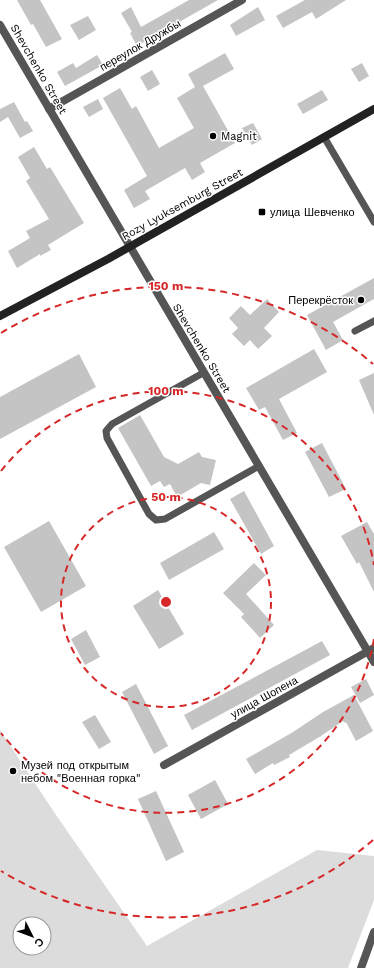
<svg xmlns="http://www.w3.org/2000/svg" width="374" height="968" viewBox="0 0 374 968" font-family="'Work Sans',sans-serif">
<rect width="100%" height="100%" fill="#fff"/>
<path fill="#dcdcdc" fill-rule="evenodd" d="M0,730L54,812L147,946L317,850L374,856V900L348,968H0ZM20,924H44V948H20Z"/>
<g fill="#c4c4c4">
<polygon points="17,0 40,0 62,39 46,47 33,24 31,25"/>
<polygon points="189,0 218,0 137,46 130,33 132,32 121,13 131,7 141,27"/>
<polygon points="305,0 346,0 316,19 312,12 283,28 276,16"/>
<polygon points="258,7 265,20 236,36 230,25"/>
<polygon points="88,16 96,30 79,40 70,25"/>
<polygon points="225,53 234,69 203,86 235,143 200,163 205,172 192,180 185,168 145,191 150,199 134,208 124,190 147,176 103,98 120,88 132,109 136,106 159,148 194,128 177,98 195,87 188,74"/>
<polygon points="97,55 103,65 65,86 57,72 73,63 76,68"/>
<polygon points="362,63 369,76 359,82 351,69"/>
<polygon points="152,70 160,84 148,91 140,77"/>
<polygon points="322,90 328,100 303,114 297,104"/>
<polygon points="98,99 103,109 89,117 83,107"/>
<polygon points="14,102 25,122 27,121 33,131 20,138 8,117 0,122 0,109"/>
<polygon points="253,123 262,139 252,145 242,128"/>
<polygon points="34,147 47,169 50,167 84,223 48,245 51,250 40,256 40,254 17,268 8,251 30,238 26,231 49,219 26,181 30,178 18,157"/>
<polygon points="374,278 374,299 333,322 343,340 326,350 307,315"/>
<polygon points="267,299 279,312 264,328 272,336 258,349 250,340 244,346 232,334 238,328 229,318 241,306 250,315"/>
<polygon points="314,349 327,372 279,399 297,433 283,440 265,407 259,410 246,388"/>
<polygon points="79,354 96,387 0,439 0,397"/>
<polygon points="374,373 374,415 359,380"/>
<polygon points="140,415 164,457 178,464 199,452 202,457 216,460 210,485 201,483 177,497 170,484 164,487 160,481 151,486 118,428"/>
<polygon points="322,443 346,489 329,497 305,452"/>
<polygon points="244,491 274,546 261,554 230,499"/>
<polygon points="49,521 86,586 41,612 4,547"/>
<polygon points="367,522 374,534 374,592 359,562 357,564 341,536"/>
<polygon points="214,532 224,549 169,580 160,563"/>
<polygon points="254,563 266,575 246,594 274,625 260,638 241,617 244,614 223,593"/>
<polygon points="158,590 184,634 159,649 133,606"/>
<polygon points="86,630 100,657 85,665 71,639"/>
<polygon points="322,641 330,655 192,730 184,715"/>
<polygon points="366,679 374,695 360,703 351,687"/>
<polygon points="136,684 168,746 154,754 122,692"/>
<polygon points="354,695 373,731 356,741 346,722 345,723 343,721 321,736 289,755 290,757 274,765 273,763 255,774 246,759 293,732 323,712"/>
<polygon points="95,715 111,742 99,749 82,722"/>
<polygon points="215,780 228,804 201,819 188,795"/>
<polygon points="156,791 184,852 166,861 138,799"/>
</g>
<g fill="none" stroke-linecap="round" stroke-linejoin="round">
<g stroke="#555" stroke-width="7">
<polyline points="324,137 374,222"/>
<polyline points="355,331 374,321"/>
<polyline points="203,373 112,424 106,431 107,438 149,514 156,520 165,519 259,466"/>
</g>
<g stroke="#555" stroke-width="8">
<polyline points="0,25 374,662"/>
<polyline points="49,109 242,0"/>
<polyline points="164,765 374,648"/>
<polyline points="361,968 374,932"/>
</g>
<polyline stroke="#222" stroke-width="8" points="0,316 108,259 374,109"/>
</g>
<g fill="none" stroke="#d62828" stroke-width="2" stroke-dasharray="7 5">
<circle cx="166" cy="602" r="105"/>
<path d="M374 639A211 211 0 0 1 1 733M1 471A211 211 0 0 1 374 565"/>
<path d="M373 840A316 316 0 0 1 1 871M1 333A316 316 0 0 1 373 364"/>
</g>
<g fill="#000" stroke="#fff" stroke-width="1.5">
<circle cx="213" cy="136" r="4"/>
<rect x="258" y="208" width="8" height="8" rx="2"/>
<circle cx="361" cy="300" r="4"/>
<circle cx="13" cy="771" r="4"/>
</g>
<g text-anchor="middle" stroke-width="3" stroke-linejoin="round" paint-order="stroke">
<g font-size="11" fill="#000" stroke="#fff">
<text transform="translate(140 45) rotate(-30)" y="4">переулок Дружбы</text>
<text transform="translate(39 69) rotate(60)" y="4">Shevchenko Street</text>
<text transform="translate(182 204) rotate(-29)" y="4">Rozy Lyuksemburg Street</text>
<text transform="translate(202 348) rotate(59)" y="4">Shevchenko Street</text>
<text transform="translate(264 697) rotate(-29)" y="4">улица Шопена</text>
</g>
<g font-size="11" fill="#000" stroke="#fff" text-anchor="start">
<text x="221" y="140">Magnit</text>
<text x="270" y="216">улица Шевченко</text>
<text x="353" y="304" text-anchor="end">Перекрёсток</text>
<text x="21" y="769">Музей под открытым<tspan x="21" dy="13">небом "Военная горка"</tspan></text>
</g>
</g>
<circle cx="166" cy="602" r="6" fill="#d62828" stroke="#fff" stroke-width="2"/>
<g font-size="12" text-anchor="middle" font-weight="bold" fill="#d62828" stroke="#fff" stroke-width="3" stroke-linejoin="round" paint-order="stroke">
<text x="166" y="290">150 m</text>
<text x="166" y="395">100 m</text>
<text x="166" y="501">50 m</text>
</g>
<g transform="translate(32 936) rotate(132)"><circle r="19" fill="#ffffff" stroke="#999999"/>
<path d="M0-3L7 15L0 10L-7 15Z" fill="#000000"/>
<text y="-6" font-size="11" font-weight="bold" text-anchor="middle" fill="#000000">С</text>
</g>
</svg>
